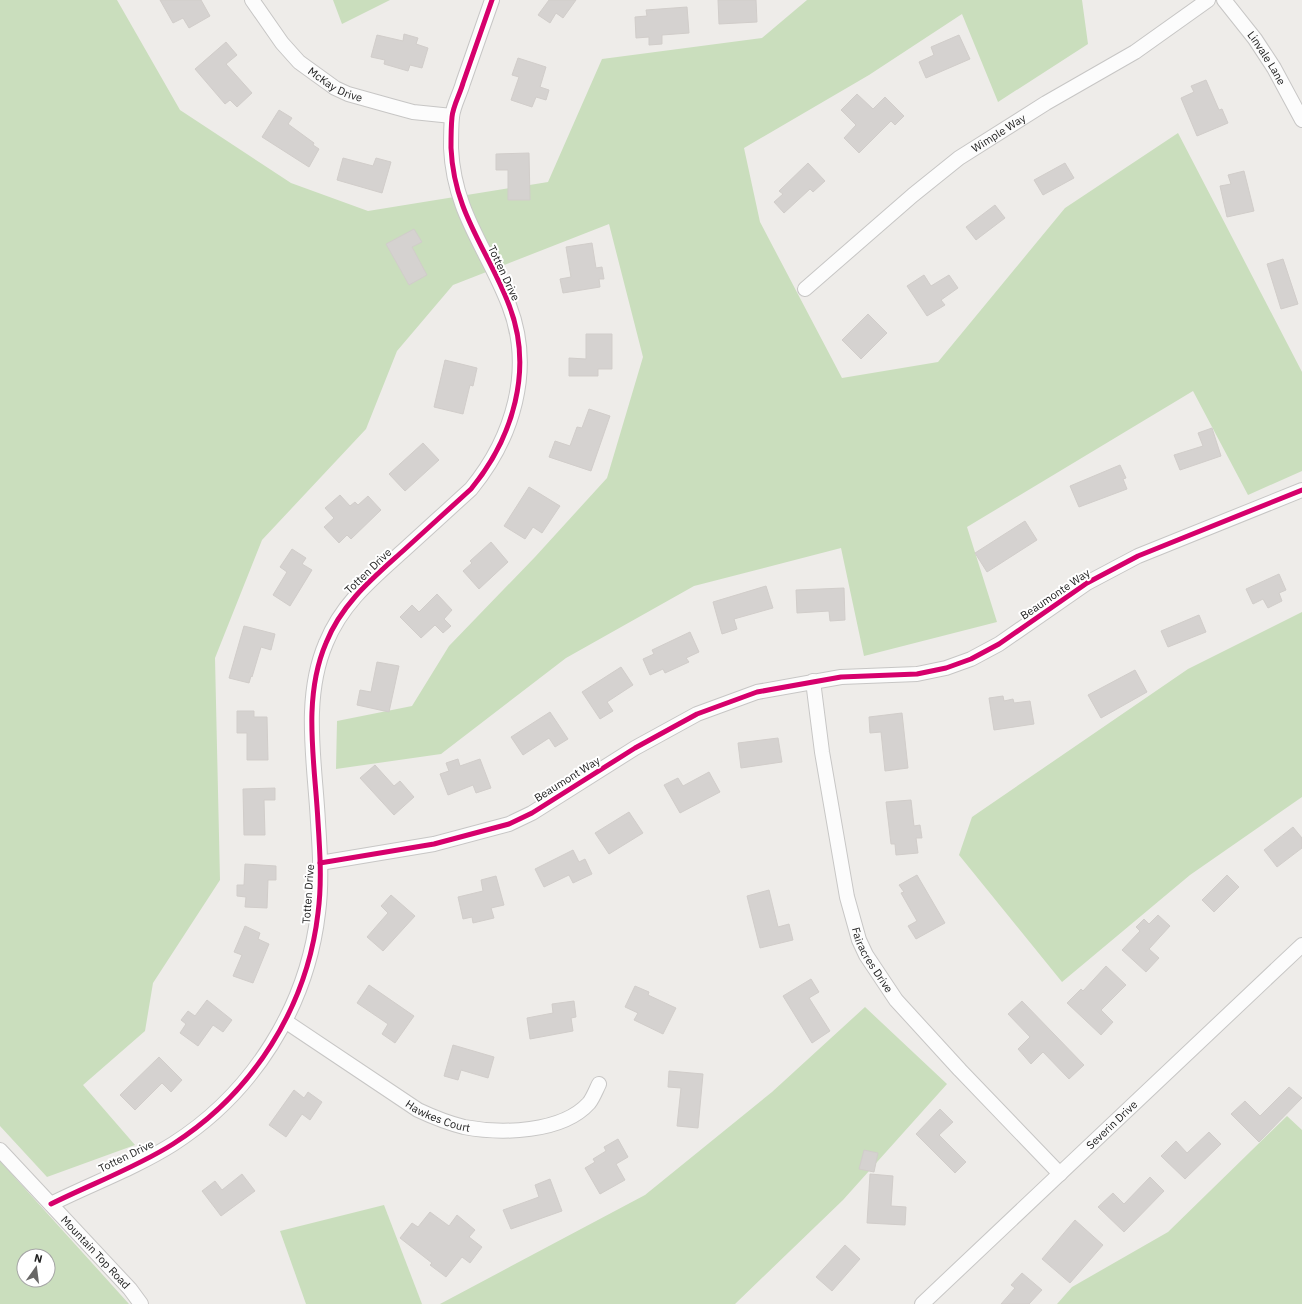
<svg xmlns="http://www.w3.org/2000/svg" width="1302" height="1304" viewBox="0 0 1302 1304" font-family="'IBM Plex Sans',sans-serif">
<rect width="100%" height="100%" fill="#eeece9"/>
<g fill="#cadebd" fill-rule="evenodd">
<polygon points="0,0 117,0 180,110 291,183 368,211 548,182 602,59 762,38 807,0 1082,0 1088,44 998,102 962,14 869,75 744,148 760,222 842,378 938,362 1065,208 1178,133 1302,372 1302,471 1248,495 1193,391 967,527 997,622 864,656 841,548 694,586 566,658 441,754 336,769 337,721 412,706 449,646 535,557 607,478 643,357 609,224 453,285 397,351 366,429 262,540 215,658 220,880 153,983 145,1031 83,1085 135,1145 47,1177 0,1126"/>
<polygon points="333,0 390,0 342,24"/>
<polygon points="1302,612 1302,797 1190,875 1062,982 959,855 972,817 1188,669"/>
<polygon points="865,1007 947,1084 843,1200 735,1304 440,1304 645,1195 772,1092"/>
<polygon points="1287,1116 1302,1130 1302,1304 1057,1304 1072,1287 1168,1232"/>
<path d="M0,1161L129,1304H0ZM24,1256H48V1280H24Z"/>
<polygon points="384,1205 422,1304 306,1304 280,1231"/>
</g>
<g fill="#d5d2d0" stroke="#d1cdca">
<polygon points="160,0 201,0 210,16 189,28 183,18 173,23"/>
<polygon points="549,0 576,0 563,18 556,13 550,23 538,15"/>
<polygon points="718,0 756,0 757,22 719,24"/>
<polygon points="687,7 689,33 662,35 662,44 649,45 649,37 636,38 635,17 647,16 646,10"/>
<polygon points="404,34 418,38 416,44 428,48 422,68 410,65 408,71 384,64 385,60 371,57 377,35 403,41"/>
<polygon points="959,35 970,59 926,78 919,62 934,55 931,47"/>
<polygon points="226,42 237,55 226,64 252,93 237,107 230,100 225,104 195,69"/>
<polygon points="518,58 546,67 540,87 549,90 546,100 536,97 532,107 511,100 519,77 512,75"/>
<polygon points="1206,80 1219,110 1222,109 1228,123 1197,136 1181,98 1194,92 1191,86"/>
<polygon points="857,94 873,109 885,97 904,116 895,125 891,121 859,153 844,138 856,125 841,110"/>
<polygon points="279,110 292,118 288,124 314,143 313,145 319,149 309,167 262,137"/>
<polygon points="529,153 530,200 508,200 508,170 496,170 496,154"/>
<polygon points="343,158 373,166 376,158 391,162 382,193 337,180"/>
<polygon points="808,163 825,181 813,192 810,189 784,213 774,202 783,194 779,191"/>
<polygon points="1065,163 1074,178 1043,195 1034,180"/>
<polygon points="1244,171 1254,211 1227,217 1220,186 1231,184 1228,175"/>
<polygon points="995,205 1005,218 976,240 966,227"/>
<polygon points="414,229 422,242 412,247 427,275 409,285 386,244"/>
<polygon points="592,243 596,268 602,267 604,279 599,279 600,287 563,293 560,279 571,277 566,247"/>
<polygon points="1283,259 1298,304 1281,309 1267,264"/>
<polygon points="924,275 931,286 949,275 958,288 941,300 945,305 927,316 907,286"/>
<polygon points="868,314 887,333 861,359 842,340"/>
<polygon points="586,334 612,334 612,369 598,369 598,376 569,376 569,358 586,359"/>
<polygon points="445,360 477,368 473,386 470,385 463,414 434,407"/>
<polygon points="589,409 610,416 591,471 549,457 555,441 570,446 577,427 582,428"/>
<polygon points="1212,428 1221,456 1180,470 1174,455 1203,446 1198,433"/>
<polygon points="423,443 439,460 405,491 389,474"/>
<polygon points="1120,465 1126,478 1123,479 1127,489 1079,507 1070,486"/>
<polygon points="529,487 560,506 542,533 533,527 525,539 504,526"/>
<polygon points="340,495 350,506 355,502 358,505 368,496 381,510 351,539 347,535 339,543 324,527 334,518 325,508"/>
<polygon points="1025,521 1037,540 987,572 975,553"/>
<polygon points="491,542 508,562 479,589 463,571 472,563 470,561"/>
<polygon points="292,549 306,558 302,564 312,570 290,606 273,595 287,572 280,567"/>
<polygon points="1279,574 1286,590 1279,593 1282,601 1268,608 1263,599 1253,604 1246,589"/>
<polygon points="766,586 773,608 734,619 737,629 722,634 713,602"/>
<polygon points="844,588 845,620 830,621 829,611 797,613 796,590"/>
<polygon points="437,594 452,610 444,619 451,626 443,633 435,625 421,638 400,617 412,605 419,612"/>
<polygon points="1199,615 1206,632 1168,647 1161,631"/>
<polygon points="244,626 275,634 271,650 261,647 252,677 251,676 249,683 229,678"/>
<polygon points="690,632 699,652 686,658 689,662 665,673 663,669 650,675 643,659 654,654 652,650"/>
<polygon points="377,662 399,666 389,712 357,705 360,690 371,692"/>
<polygon points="621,667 633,685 607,702 613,711 600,719 582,692"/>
<polygon points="1135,670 1147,692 1101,718 1088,695"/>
<polygon points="1003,696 1004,701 1013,699 1014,703 1030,701 1034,724 994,730 989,698"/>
<polygon points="237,711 254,711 254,717 267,717 268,760 247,760 247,733 237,733"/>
<polygon points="550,712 568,739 555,747 549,738 523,755 511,737"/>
<polygon points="902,713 908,768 885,771 881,732 870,733 869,717"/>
<polygon points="778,738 782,762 741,768 738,743"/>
<polygon points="458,759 460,766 480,759 491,788 476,793 473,785 448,795 440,774 449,771 446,763"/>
<polygon points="375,765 394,786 400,781 414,797 394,815 360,778"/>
<polygon points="709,772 720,792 680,813 664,785 678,778 683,786"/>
<polygon points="275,788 275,800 264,800 265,835 244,835 243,789"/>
<polygon points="911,800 914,826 920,825 922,838 916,838 918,853 896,855 895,844 891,844 886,802"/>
<polygon points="629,812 643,833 609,854 595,833"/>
<polygon points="1293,827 1302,838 1302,848 1277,867 1264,850"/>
<polygon points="573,850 579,862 585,859 592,874 573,883 569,875 544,887 535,869"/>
<polygon points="245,864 276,866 276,880 268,880 267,908 245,907 246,897 237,896 237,885 244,885"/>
<polygon points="917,875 945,923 916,939 908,926 917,921 901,893 904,892 899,885"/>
<polygon points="1227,875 1239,887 1214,912 1202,900"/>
<polygon points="496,876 504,905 491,908 494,918 473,923 472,917 463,919 458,897 483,891 481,880"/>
<polygon points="769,890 778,927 789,924 793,940 760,948 747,896"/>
<polygon points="391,895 415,916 383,951 367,937 388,913 381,906"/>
<polygon points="1158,915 1170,926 1149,949 1159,958 1146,972 1122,950 1140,931 1136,927 1144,919 1149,924"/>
<polygon points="245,926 260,933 258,939 269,944 253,983 233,976 242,955 234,952"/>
<polygon points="1106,966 1126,985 1101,1010 1113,1022 1101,1035 1067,1003 1081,989 1083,991"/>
<polygon points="811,979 819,992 809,998 830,1031 812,1043 783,996"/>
<polygon points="369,985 414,1016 395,1043 382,1034 388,1024 357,1003"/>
<polygon points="635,986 649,992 648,995 676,1008 663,1034 634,1020 638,1013 625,1007"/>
<polygon points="207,1000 232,1020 223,1032 213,1025 198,1046 180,1033 186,1024 181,1020 188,1011 195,1016"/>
<polygon points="574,1001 576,1017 571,1018 573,1031 530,1039 527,1018 553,1013 552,1004"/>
<polygon points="1022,1001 1084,1065 1069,1079 1043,1052 1031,1064 1018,1049 1030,1037 1008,1014"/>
<polygon points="453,1045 494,1057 488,1078 461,1070 458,1080 444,1076"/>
<polygon points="159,1057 182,1080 171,1092 162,1083 135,1110 120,1095"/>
<polygon points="669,1071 703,1074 698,1128 677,1126 681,1088 668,1087"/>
<polygon points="1289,1087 1302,1098 1259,1142 1231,1114 1245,1101 1260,1116"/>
<polygon points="294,1090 304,1098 308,1092 322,1102 310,1120 302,1114 286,1137 269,1125"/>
<polygon points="940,1109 953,1122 939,1135 966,1162 955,1173 916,1134"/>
<polygon points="1209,1132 1221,1144 1185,1179 1161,1156 1176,1141 1187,1153"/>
<polygon points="618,1139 628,1157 616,1164 625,1180 600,1194 585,1168 595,1162 593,1159 606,1151 604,1147"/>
<polygon points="864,1150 878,1153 874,1172 859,1169"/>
<polygon points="242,1174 255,1191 221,1216 202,1191 215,1181 222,1190"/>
<polygon points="870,1174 893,1176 891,1206 906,1207 905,1225 867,1223"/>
<polygon points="1150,1177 1164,1191 1124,1232 1098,1207 1113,1193 1124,1204"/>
<polygon points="550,1179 562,1211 511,1229 503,1210 539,1197 535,1185"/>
<polygon points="430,1212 449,1226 457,1215 475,1230 469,1237 482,1247 470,1263 462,1257 446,1277 430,1265 432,1263 400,1238 412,1223 418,1227"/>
<polygon points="1075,1220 1103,1245 1070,1283 1042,1259"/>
<polygon points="845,1245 860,1259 832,1291 816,1277"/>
<polygon points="1022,1273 1042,1290 1029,1304 1001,1304 1015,1288 1011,1285"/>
</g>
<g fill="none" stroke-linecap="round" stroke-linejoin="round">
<defs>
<g id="minor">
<path id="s1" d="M252,0L282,43L299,62L335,88L348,94L391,106L413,112L452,116"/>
<path id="s2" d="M1224,0L1255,39L1274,68L1302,120"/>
<path id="s3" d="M805,289L913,195L959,158L1046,103L1135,52L1208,0"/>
<path id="s4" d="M813,681L822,752L847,897L859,940L866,955L896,1000L960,1070L1060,1174"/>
<polyline points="320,863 434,844 509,824 532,813 635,748 697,714 757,692 841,677 917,674 946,668 971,659 999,644 1087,583 1138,556 1302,490"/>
<path id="s5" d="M285,1021L418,1110C433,1117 448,1123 464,1127C501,1134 562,1133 589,1103C593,1098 596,1090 599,1084"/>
<path id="s6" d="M0,1150L130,1289L141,1304"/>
<path d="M51,1204C91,1184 135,1168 173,1144C253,1093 307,1007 318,913C322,883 320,852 318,822C315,763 302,699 326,643C342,603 373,578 404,550C426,530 449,509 471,489C513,438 534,369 509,305C487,248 454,213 451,148C451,138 451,127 452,117C453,106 460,94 463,83C473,55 482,28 492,0"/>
<path id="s7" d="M922,1304L1302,945"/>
</g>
</defs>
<use href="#minor" stroke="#c7c6c5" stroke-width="16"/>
<use href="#minor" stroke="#fcfcfc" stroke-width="14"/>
<defs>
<g id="cycleway">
<polyline points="320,863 434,844 509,824 532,813 635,748 697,714 757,692 841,677 917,674 946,668 971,659 999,644 1087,583 1138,556 1302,490"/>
<path d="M51,1204C91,1184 135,1168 173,1144C253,1093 307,1007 318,913C322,883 320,852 318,822C315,763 302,699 326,643C342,603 373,578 404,550C426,530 449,509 471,489C513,438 534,369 509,305C487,248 454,213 451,148C451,138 451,127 452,117C453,106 460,94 463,83C473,55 482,28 492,0"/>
</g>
</defs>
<use href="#cycleway" stroke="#fff" stroke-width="8"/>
<use href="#cycleway" stroke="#d6006c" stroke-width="5"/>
</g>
<g text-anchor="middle" stroke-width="4" stroke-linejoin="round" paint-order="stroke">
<g font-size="11" fill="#202020" stroke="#fff">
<text dy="4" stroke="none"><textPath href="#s2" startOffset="72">Linvale Lane</textPath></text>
<text dy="4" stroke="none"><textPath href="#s1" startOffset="121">McKay Drive</textPath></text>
<text dy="4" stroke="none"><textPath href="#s3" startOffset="249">Wimple Way</textPath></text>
<text transform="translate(504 273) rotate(65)" y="4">Totten Drive</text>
<text transform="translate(368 571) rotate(-44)" y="4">Totten Drive</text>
<text transform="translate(1055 594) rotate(-34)" y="4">Beaumonte Way</text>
<text transform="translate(567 779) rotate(-32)" y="4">Beaumont Way</text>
<text transform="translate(308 894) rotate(-86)" y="4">Totten Drive</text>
<text dy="4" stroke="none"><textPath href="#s4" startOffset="287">Fairacres Drive</textPath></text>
<text dy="4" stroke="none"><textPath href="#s5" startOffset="181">Hawkes Court</textPath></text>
<text dy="4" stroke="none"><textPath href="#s7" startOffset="261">Severin Drive</textPath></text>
<text transform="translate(126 1156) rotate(-26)" y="4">Totten Drive</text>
<text dy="4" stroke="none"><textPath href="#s6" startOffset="140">Mountain Top Road</textPath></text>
</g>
</g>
<g transform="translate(36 1268) rotate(14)"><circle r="19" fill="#ffffff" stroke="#a6a6a6"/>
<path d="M0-3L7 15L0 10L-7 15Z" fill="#686766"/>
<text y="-6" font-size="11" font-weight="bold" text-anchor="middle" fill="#202020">N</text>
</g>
</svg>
